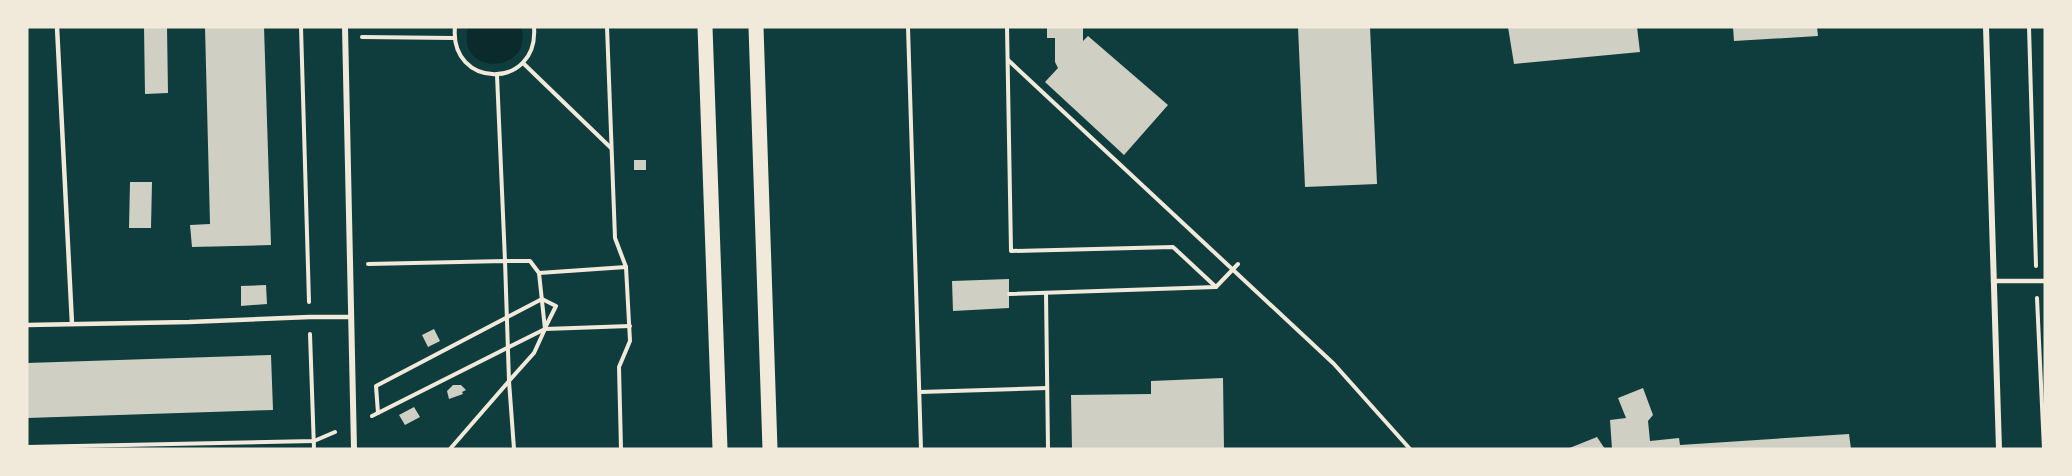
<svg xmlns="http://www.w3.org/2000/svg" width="2072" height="476" viewBox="0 0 2072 476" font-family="Mulish,sans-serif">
<rect width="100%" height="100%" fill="#0f3d3e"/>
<path fill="#0a2a2b" d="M468,27H521C535,74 455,78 468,27Z"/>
<g fill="#cfcfc3">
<polygon points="144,27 167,27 168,93 145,94"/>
<polygon points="205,27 264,27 271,245 192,247 190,225 210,224"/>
<polygon points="1047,27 1083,27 1083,41 1088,36 1168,105 1124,155 1045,82 1058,68 1055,62 1055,38 1047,38"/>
<polygon points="1298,27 1370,27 1377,184 1305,187"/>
<polygon points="1508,27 1637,27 1640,52 1514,64"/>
<polygon points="1733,27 1817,27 1818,36 1734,41"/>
<rect x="634" y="160" width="12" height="10"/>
<polygon points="130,182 152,182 151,228 129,228"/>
<polygon points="1009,279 1009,308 953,311 952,281"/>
<polygon points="266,285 267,304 241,306 241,286"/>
<polygon points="434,329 440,341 428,347 422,335"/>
<polygon points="271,355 273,410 27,418 27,363"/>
<polygon points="1223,378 1224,449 1072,449 1071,395 1151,394 1151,381"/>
<polygon points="453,385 461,385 466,390 462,392 463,394 449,399 447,391"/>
<polygon points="1643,388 1653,415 1648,421 1650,441 1679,438 1680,445 1849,434 1851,449 1612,449 1610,420 1626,418 1618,398"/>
<polygon points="414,407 420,417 405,425 399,415"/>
<polygon points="1597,437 1605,449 1567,449"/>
</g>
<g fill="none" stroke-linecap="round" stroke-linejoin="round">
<g stroke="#f1e9da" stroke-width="4">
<polyline points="301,27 309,302"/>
<path d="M455,27C449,89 539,91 534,27"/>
<polyline points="607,27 615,238 626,267 630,341 619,367 621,449"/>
<polyline points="908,27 921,449"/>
<polyline points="1007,27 1011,251 1173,247 1216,287"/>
<polyline points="2029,27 2036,266"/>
<polyline points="362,37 454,38"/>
<polyline points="1008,60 1334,364 1410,449"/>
<polyline points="523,63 611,148"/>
<polyline points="497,75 505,261 530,261 539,273 545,329 534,353 509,381 514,449"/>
<polyline points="368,264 505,261 509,381 450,449"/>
<polyline points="539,273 626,267"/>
<polyline points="1046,293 1048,449"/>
<polyline points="1009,294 1216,287 1238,264"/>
<polyline points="2037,298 2044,449"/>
<polyline points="310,334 314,449"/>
<polyline points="920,392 1047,388"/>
<polyline points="378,413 376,386 542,299 556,306 545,328"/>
<polyline points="372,416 545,329 630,326"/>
<polyline points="27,447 314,441 335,432"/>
</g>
<g stroke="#f1e9da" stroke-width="4.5">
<polyline points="57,27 72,324"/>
<polyline points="1993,281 2045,281"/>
<polyline points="27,325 189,322 310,317 350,317"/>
</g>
<g stroke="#f1e9da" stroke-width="6">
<polyline points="345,27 354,449"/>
<polyline points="1986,27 1999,449"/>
</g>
<g stroke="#f1e9da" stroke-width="15">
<polyline points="705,27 720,449"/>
<polyline points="756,27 770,449"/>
</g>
</g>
<rect width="2072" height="476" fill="none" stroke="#f1e9da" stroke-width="57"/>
</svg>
